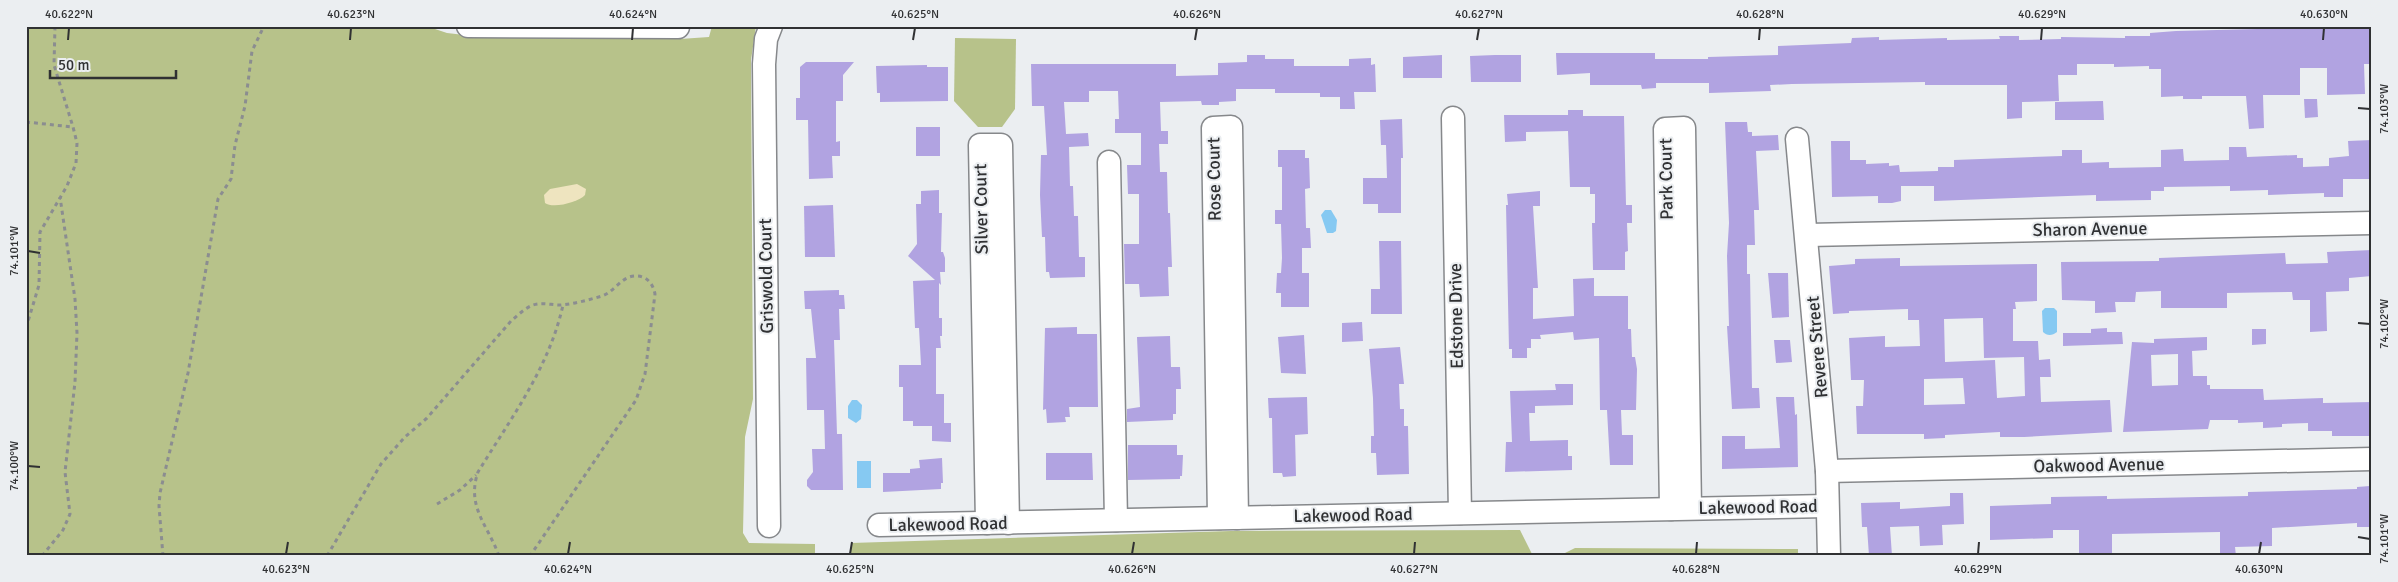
<svg xmlns="http://www.w3.org/2000/svg" width="2398" height="582" viewBox="0 0 2398 582" font-family="Signika,sans-serif">
<rect width="100%" height="100%" fill="#ebeef1"/>
<g fill="#b7c28a">
<polygon points="26,26 426,26 447,33 482,37 680,39 709,37 712,26 756,26 751,60 753,399 745,437 743,533 749,543 815,544 815,554 851,554 851,543 1231,531 1520,530 1533,556 26,556"/>
<polygon points="955,38 1016,39 1015,109 1002,127 978,127 954,101"/>
<polygon points="1575,548 1798,549 1798,556 1559,556"/>
</g>
<path fill="#eee4bf" d="M577,184L586,189L585,195C579,202 553,209 545,203L544,195L550,189Z"/>
<g fill="#86c9f2">
<polygon points="1325,210 1331,210 1337,220 1336,231 1333,233 1327,233 1321,215"/>
<path d="M2045,308H2054L2057,311V332C2052,336 2047,336 2043,332L2042,311Z"/>
<polygon points="852,400 857,400 862,405 861,419 856,423 848,418 848,406"/>
<rect x="857" y="461" width="14" height="27"/>
</g>
<g fill="#b1a3e1" fill-rule="evenodd">
<polygon points="2346,27 2371,28 2372,30 2372,64 2364,64 2365,94 2327,95 2327,68 2300,68 2300,95 2263,95 2264,128 2249,129 2246,96 2202,96 2202,99 2183,99 2183,96 2161,97 2161,69 2149,69 2149,66 2114,67 2114,64 2077,64 2077,75 2058,75 2059,101 2022,102 2022,118 2007,119 2007,85 1925,85 1925,82 1792,84 1770,85 1771,91 1709,93 1709,83 1656,83 1656,88 1642,89 1641,85 1590,85 1590,73 1557,75 1556,53 1655,53 1655,59 1708,59 1708,57 1778,55 1778,46 1851,43 1852,38 1879,37 1879,40 1947,38 1947,40 2000,39 1999,36 2019,36 2019,40 2061,39 2061,37 2125,38 2125,36 2150,36 2150,33 2176,31"/>
<polygon points="1247,55 1265,55 1265,59 1294,59 1294,66 1349,66 1349,59 1371,58 1371,65 1375,64 1376,92 1354,92 1355,109 1340,109 1340,97 1320,97 1320,93 1275,93 1275,89 1236,89 1236,101 1219,102 1219,105 1202,105 1201,101 1160,102 1161,131 1168,131 1168,144 1159,144 1160,172 1167,172 1168,213 1170,213 1172,267 1168,267 1169,296 1140,297 1139,284 1125,284 1124,244 1139,244 1139,194 1128,194 1127,165 1141,165 1141,133 1115,133 1115,119 1119,119 1118,91 1089,91 1089,102 1064,102 1066,134 1088,133 1089,146 1069,147 1070,186 1073,186 1074,216 1078,216 1079,257 1085,257 1085,277 1050,278 1049,272 1046,272 1045,237 1042,237 1040,195 1041,155 1047,155 1044,106 1032,106 1031,64 1176,64 1176,76 1218,75 1218,63 1247,62"/>
<polygon points="1442,55 1442,78 1403,78 1403,57"/>
<polygon points="1495,55 1521,55 1521,82 1471,82 1470,56"/>
<polygon points="806,62 854,62 843,75 843,101 836,101 836,142 840,141 840,156 832,156 833,178 809,179 808,120 796,120 796,98 800,98 800,67"/>
<polygon points="927,65 927,67 948,67 948,101 880,102 880,93 877,93 876,66"/>
<polygon points="2304,99 2317,99 2318,117 2305,118"/>
<polygon points="2103,101 2104,120 2055,120 2055,102"/>
<polygon points="1568,110 1583,110 1583,116 1624,116 1626,205 1632,205 1632,223 1627,223 1628,251 1625,252 1625,270 1593,270 1592,223 1595,223 1595,194 1590,194 1590,187 1570,187 1568,131 1526,132 1526,141 1505,142 1504,115 1568,115"/>
<polygon points="1402,119 1403,158 1401,158 1401,213 1378,213 1378,204 1363,204 1363,178 1387,178 1386,145 1381,145 1380,120"/>
<polygon points="1725,122 1747,122 1748,132 1752,132 1752,136 1778,135 1779,150 1756,151 1759,210 1754,210 1755,245 1747,245 1747,274 1750,274 1752,388 1759,388 1760,408 1732,409 1727,326 1729,326 1727,256 1729,223"/>
<rect x="916" y="127" width="24" height="29"/>
<polygon points="2372,140 2372,179 2343,179 2343,197 2324,197 2324,193 2268,195 2268,190 2230,191 2230,186 2164,187 2164,191 2151,191 2151,200 2096,201 2096,195 1934,201 1934,186 1901,186 1901,201 1892,203 1878,203 1878,196 1832,197 1831,141 1850,141 1850,160 1866,160 1866,164 1889,163 1889,166 1899,165 1900,172 1938,171 1938,167 1954,167 1954,160 2062,156 2062,150 2082,150 2082,163 2109,162 2109,168 2161,167 2161,150 2183,149 2184,161 2229,160 2229,147 2246,147 2247,157 2297,155 2297,158 2303,158 2303,167 2329,166 2329,158 2349,156 2348,141"/>
<polygon points="1278,150 1305,150 1305,158 1309,158 1310,188 1305,189 1306,228 1310,228 1311,248 1302,248 1302,273 1309,273 1309,307 1281,307 1281,293 1276,293 1277,273 1281,273 1282,258 1281,224 1275,224 1275,210 1282,210 1282,167 1278,167"/>
<polygon points="939,190 939,213 942,213 941,252 943,252 945,258 945,272 940,272 941,285 939,283 939,318 942,318 942,336 940,336 941,348 936,348 936,394 944,394 944,423 951,423 951,442 932,441 932,426 913,426 913,421 903,421 903,387 899,387 899,365 921,365 919,328 915,328 913,281 935,280 908,256 917,244 916,204 921,204 921,191"/>
<polygon points="1540,191 1540,206 1533,206 1538,288 1533,288 1533,319 1574,316 1573,279 1594,278 1594,296 1628,296 1628,329 1631,329 1632,357 1635,357 1637,369 1636,410 1621,410 1622,435 1633,435 1633,465 1610,465 1607,410 1600,410 1599,338 1574,340 1573,332 1540,335 1541,339 1531,339 1531,348 1527,348 1527,358 1512,358 1512,349 1509,349 1506,205 1508,205 1507,194"/>
<polygon points="833,205 835,257 805,257 804,206"/>
<polygon points="1379,241 1401,241 1402,314 1371,314 1371,289 1380,289"/>
<polygon points="2372,250 2372,276 2349,278 2349,291 2326,292 2327,331 2310,332 2310,300 2293,300 2292,292 2227,293 2227,308 2161,308 2161,291 2136,292 2135,302 2115,302 2116,312 2095,313 2095,301 2062,300 2061,262 2159,261 2159,258 2285,253 2286,264 2328,263 2327,252"/>
<path d="M1900,258V266L2037,264V301L2015,302L2016,309H2013V341H2038L2039,360L2050,359L2051,377H2040L2041,402L2110,400L2112,432L2024,437H2000V432L1945,435V438L1924,439V434H1857L1856,406H1863L1864,380H1851L1849,338L1885,336V347L1920,346L1919,320H1908V309L1849,311V313L1833,314L1829,266L1855,264V259ZM1983,318L1984,358L2024,357L2025,396L1997,398L1995,360L1945,362L1944,319ZM1963,378L1965,404L1924,405V379Z"/>
<polygon points="1768,273 1788,273 1789,317 1772,318"/>
<polygon points="839,290 839,295 844,295 845,309 839,309 840,340 834,340 837,434 842,434 843,490 811,490 807,486 807,480 813,472 812,449 825,449 824,410 807,410 806,358 816,358 811,309 805,309 804,291"/>
<polygon points="1362,322 1363,341 1342,342 1342,323"/>
<polygon points="1077,327 1077,334 1097,334 1098,407 1069,407 1070,417 1065,417 1066,422 1047,423 1046,409 1043,410 1045,328"/>
<polygon points="2107,328 2107,332 2122,332 2123,344 2063,346 2063,333 2091,333 2091,329"/>
<polygon points="2252,329 2266,329 2266,344 2252,345"/>
<polygon points="1304,335 1306,374 1281,373 1278,337"/>
<polygon points="1170,336 1171,367 1180,367 1181,389 1176,389 1176,414 1173,414 1173,420 1127,422 1127,409 1140,407 1137,337"/>
<path d="M2207,337V350L2192,351L2193,376H2207V385H2210V389H2263L2264,400L2323,398V403L2372,402V436H2332V431H2308V423L2282,424V427L2263,428V422L2238,423V420H2210L2208,429L2123,432L2132,342L2154,343V339ZM2178,354V385L2152,386L2151,355Z"/>
<polygon points="1774,340 1790,340 1792,362 1776,363"/>
<polygon points="1400,347 1404,384 1399,384 1400,409 1404,409 1404,426 1408,426 1409,474 1377,475 1376,453 1371,453 1371,436 1374,436 1373,398 1369,349"/>
<polygon points="1555,384 1573,384 1573,405 1535,406 1535,413 1529,413 1530,441 1568,440 1568,456 1572,456 1572,470 1505,472 1506,442 1512,442 1510,391 1556,390"/>
<polygon points="1307,397 1308,434 1295,435 1296,476 1283,477 1282,473 1273,473 1272,418 1269,418 1268,398"/>
<polygon points="1776,397 1794,397 1795,415 1797,414 1798,467 1722,469 1722,436 1745,436 1745,449 1780,448"/>
<polygon points="1128,445 1177,445 1177,455 1183,455 1182,476 1180,476 1180,479 1128,480"/>
<polygon points="1046,453 1092,453 1093,480 1046,480"/>
<polygon points="942,458 943,483 941,483 941,489 883,492 883,473 910,473 910,469 920,468 919,460"/>
<polygon points="2370,486 2372,527 2357,527 2357,523 2272,528 2272,546 2235,547 2236,556 2220,556 2220,532 2112,534 2112,556 2079,556 2079,530 2053,530 2053,538 1990,540 1990,506 2051,504 2051,497 2107,496 2107,499 2248,496 2248,492 2357,489 2357,487"/>
<polygon points="1950,493 1963,493 1964,524 1942,525 1943,545 1920,546 1919,526 1890,527 1892,556 1869,556 1867,527 1862,527 1861,503 1900,502 1900,509 1950,506"/>
</g>
<g fill="none" stroke-linecap="round" stroke-linejoin="round">
<defs>
<g id="minor">
<polyline points="468,26 678,27"/>
<polyline points="1453,118 1460,513"/>
<polyline points="1797,139 1827,471 1829,556"/>
<polyline points="1109,162 1116,520"/>
<polyline points="1808,235 2372,223"/>
<polyline points="1827,471 2372,459"/>
<polyline points="1671,509 1665,129 1684,128 1690,508"/>
<polyline points="1219,518 1213,128 1231,127 1237,518"/>
<polyline points="987,523 980,145 1001,145 1008,523"/>
<polyline points="879,525 1827,506"/>
<polyline points="769,526 764,64 766,39 771,26"/>
</g>
</defs>
<use href="#minor" stroke="#86888b" stroke-width="25"/>
<g stroke="#8b8d90" stroke-width="3" stroke-dasharray="4 4" stroke-linecap="butt">
<polyline points="26,122 73,127"/>
<polyline points="26,328 39,285 40,232 67,186 76,163 77,143 73,127 54,65 55,26"/>
<polyline points="437,504 460,490 476,475"/>
<polyline points="42,556 63,530 70,514 65,472 75,382 77,333 75,299 60,197"/>
<polyline points="163,556 159,506 160,493 188,373 218,199 231,179 235,145 245,106 252,51 264,26"/>
<path d="M327,556L381,464L405,437L427,418L511,321C518,315 525,308 533,305C542,302 551,305 560,305C574,304 588,300 602,296C614,292 621,277 634,276C647,275 653,284 655,294L645,374L636,400L530,556"/>
<path d="M499,556C488,525 466,507 478,472C511,418 549,368 563,305"/>
</g>
<use href="#minor" stroke="#fff" stroke-width="22"/>
</g>
<path fill="none" stroke="#303133" stroke-width="2" d="M68,40L69,28M350,40L351,28M632,40L633,28M913,40L915,28M1195,40L1197,28M1477,40L1479,28M1759,40L1760,28M2041,40L2042,28M2323,40L2324,28M2358,108L2370,109M28,251L40,253M2358,323L2370,324M28,466L40,467M2358,537L2370,539M286,554L288,542M568,554L570,542M850,554L852,542M1132,554L1134,542M1414,554L1415,542M1696,554L1697,542M1978,554L1979,542M2259,554L2261,542"/>
<g text-anchor="middle" stroke-width="4" stroke-linejoin="round" paint-order="stroke">
<g font-size="18" fill="#303133" stroke="#ebeef1">
<text transform="translate(1214 179) rotate(-91)" y="6">Rose Court</text>
<text transform="translate(1666 179) rotate(-91)" y="6">Park Court</text>
<text transform="translate(981 209) rotate(-91)" y="6">Silver Court</text>
<text transform="translate(2090 229) rotate(-1)" y="6">Sharon Avenue</text>
<text transform="translate(766 276) rotate(-91)" y="6">Griswold Court</text>
<text transform="translate(1456 316) rotate(-91)" y="6">Edstone Drive</text>
<text transform="translate(1817 347) rotate(-95)" y="6">Revere Street</text>
<text transform="translate(2099 465) rotate(-1)" y="6">Oakwood Avenue</text>
<text transform="translate(1758 507) rotate(-1)" y="6">Lakewood Road</text>
<text transform="translate(1353 515) rotate(-1)" y="6">Lakewood Road</text>
<text transform="translate(948 524) rotate(-1)" y="6">Lakewood Road</text>
</g>
</g>
<rect width="2398" height="582" fill="none" stroke="#ebeef1" stroke-width="55"/>
<path d="M50 70v8h126v-8" fill="none" stroke="#303133" stroke-width="2.5"/>
<text x="58" y="70" font-size="15" fill="#303133" stroke="#ebeef1" stroke-width="4" paint-order="stroke">50 m</text>
<rect x="28" y="28" width="2342" height="526" fill="none" stroke="#303133" stroke-width="2"/>
<g font-size="12" text-anchor="middle" fill="#303133">
<text x="69" y="18">40.622°N</text>
<text x="351" y="18">40.623°N</text>
<text x="633" y="18">40.624°N</text>
<text x="915" y="18">40.625°N</text>
<text x="1197" y="18">40.626°N</text>
<text x="1479" y="18">40.627°N</text>
<text x="1760" y="18">40.628°N</text>
<text x="2042" y="18">40.629°N</text>
<text x="2324" y="18">40.630°N</text>
<text transform="translate(2384 109) rotate(-90)" y="4">74.103°W</text>
<text transform="translate(14 251) rotate(-90)" y="4">74.101°W</text>
<text transform="translate(2384 324) rotate(-90)" y="4">74.102°W</text>
<text transform="translate(14 466) rotate(-90)" y="4">74.100°W</text>
<text transform="translate(2384 539) rotate(-90)" y="4">74.101°W</text>
<text x="286" y="573">40.623°N</text>
<text x="568" y="573">40.624°N</text>
<text x="850" y="573">40.625°N</text>
<text x="1132" y="573">40.626°N</text>
<text x="1414" y="573">40.627°N</text>
<text x="1696" y="573">40.628°N</text>
<text x="1978" y="573">40.629°N</text>
<text x="2259" y="573">40.630°N</text>
</g>
</svg>
